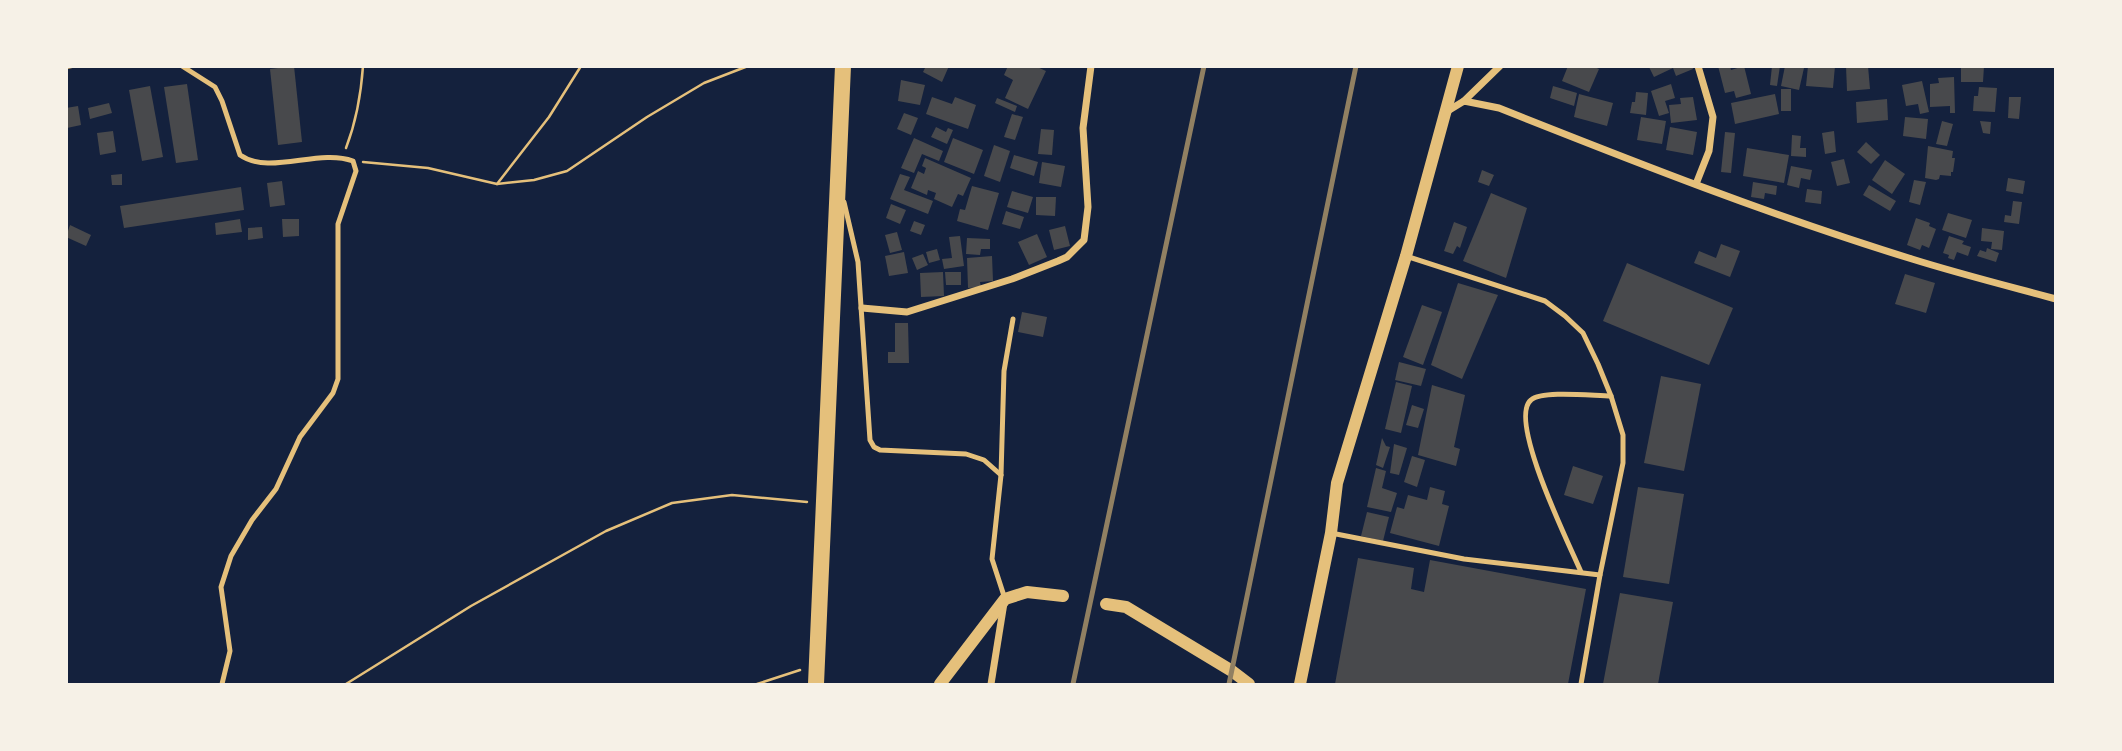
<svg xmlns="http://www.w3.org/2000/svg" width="2122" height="751" viewBox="0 0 2122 751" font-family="'Sofia Sans Condensed',sans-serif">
<rect width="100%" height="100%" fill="#14213d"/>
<g fill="#48494c">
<polygon points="294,66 302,142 278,145 270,69"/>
<polygon points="926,66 949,66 942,82 923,72"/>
<polygon points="1008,66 1035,66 1046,71 1028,109 1005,98 1013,80 1004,75"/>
<polygon points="1568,66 1592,66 1599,69 1589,92 1562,81"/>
<polygon points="1692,66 1693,69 1676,76 1673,68 1654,77 1649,67"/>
<polygon points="1718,66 1730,66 1731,70 1744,66 1751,94 1736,98 1734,91 1725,93"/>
<polygon points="1772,66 1780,66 1777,86 1770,85"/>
<polygon points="1785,66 1804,68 1799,90 1781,86"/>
<polygon points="1808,66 1835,66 1833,88 1806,86"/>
<polygon points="1846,66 1868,66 1870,89 1847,91"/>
<polygon points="1961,66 1984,66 1983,82 1961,82"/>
<polygon points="1954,77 1955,113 1950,113 1950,106 1930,107 1930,84 1939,83 1938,78"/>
<polygon points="901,80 925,85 920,105 898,101"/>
<polygon points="1922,81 1929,112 1920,114 1918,104 1906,106 1902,85"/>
<polygon points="187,84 198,160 176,163 164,87"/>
<polygon points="1671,84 1675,98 1665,101 1669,113 1659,116 1651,91"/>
<polygon points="150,86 163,157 142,161 129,90"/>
<polygon points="1553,86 1577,93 1574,106 1550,98"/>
<polygon points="1979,87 1997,88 1995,112 1973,111 1974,96 1978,96"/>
<rect x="1781" y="89" width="10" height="22"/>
<polygon points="1636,92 1648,93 1646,115 1630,113 1632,102 1635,102"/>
<polygon points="1579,94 1613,103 1607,126 1574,117"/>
<polygon points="1775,94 1779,114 1735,124 1731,103"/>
<polygon points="932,97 952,104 955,97 976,105 968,129 926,114"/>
<polygon points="1693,97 1697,120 1671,123 1669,105 1681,104 1680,98"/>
<polygon points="2009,97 2021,97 2019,119 2008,118"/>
<polygon points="997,98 1017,106 1015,112 995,103"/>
<polygon points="1887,99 1888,120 1857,123 1856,102"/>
<polygon points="109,103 112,113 90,119 88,108"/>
<polygon points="78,106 81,125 67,128 66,108"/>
<polygon points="904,113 918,118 911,135 897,129"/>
<polygon points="1012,114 1023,117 1015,140 1004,137"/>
<polygon points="1641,117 1666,121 1662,144 1637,140"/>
<polygon points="1905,117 1928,119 1926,139 1903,136"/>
<polygon points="1942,121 1953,124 1947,146 1936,144"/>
<polygon points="1980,121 1991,122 1990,134 1983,133"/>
<polygon points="936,127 946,132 948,128 953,130 947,144 931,137"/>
<polygon points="1670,127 1697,132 1693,155 1666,150"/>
<polygon points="1041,129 1054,130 1052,155 1038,154"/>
<polygon points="113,131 116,152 100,155 97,133"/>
<polygon points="1834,131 1836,152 1825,154 1822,133"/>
<polygon points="1725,132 1735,133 1731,173 1721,172"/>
<polygon points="1792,135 1801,136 1800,148 1806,148 1806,157 1791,156"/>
<polygon points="914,138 943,151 939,161 922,154 914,173 901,168"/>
<polygon points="953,138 983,150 974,174 944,162"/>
<polygon points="1866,142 1880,155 1871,164 1857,152"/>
<polygon points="994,145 1010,151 1000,182 984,176"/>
<polygon points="1928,146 1953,151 1952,158 1955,158 1953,172 1951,172 1951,176 1940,175 1939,179 1936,180 1925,178"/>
<polygon points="1747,148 1789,155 1784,183 1743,176"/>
<polygon points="1014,155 1038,162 1034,176 1010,168"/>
<polygon points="925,158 971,178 963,196 958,194 952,207 934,199 936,193 928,190 927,195 911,188 918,171 924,174 926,168 922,166"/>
<polygon points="1844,159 1850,183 1837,186 1831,162"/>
<polygon points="1885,160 1905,174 1892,194 1872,180"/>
<polygon points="1042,162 1065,166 1061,187 1039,183"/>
<polygon points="1791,166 1812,170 1810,180 1801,178 1799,188 1787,185"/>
<polygon points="1482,170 1494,175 1489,186 1478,182"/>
<polygon points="122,174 122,185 112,185 111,175"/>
<polygon points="900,174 910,177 904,190 933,201 928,214 890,199"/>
<polygon points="2008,178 2025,181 2023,194 2006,191"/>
<polygon points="1914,180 1926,182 1920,205 1909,202"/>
<polygon points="282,181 285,205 270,207 267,183"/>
<polygon points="1753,182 1777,186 1776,195 1765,193 1764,199 1751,197"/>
<polygon points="1869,185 1896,201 1890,211 1863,195"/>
<polygon points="972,186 999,193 988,230 957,221 960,209 965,210"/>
<polygon points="241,187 244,210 124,228 120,206"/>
<polygon points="1807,189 1822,191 1821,204 1805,202"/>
<polygon points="1012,191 1033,197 1028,213 1007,207"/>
<polygon points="1491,193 1527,208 1506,278 1463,261"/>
<polygon points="1036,197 1056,197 1055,216 1036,215"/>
<polygon points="2013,201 2022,202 2019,224 2004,222 2005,215 2011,216"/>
<polygon points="891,204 906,210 900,224 886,218"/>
<polygon points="1006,211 1024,217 1020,229 1002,224"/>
<polygon points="1948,213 1972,220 1966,238 1942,230"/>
<polygon points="1916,218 1930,223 1929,226 1936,229 1929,248 1922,245 1920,250 1907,245"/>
<polygon points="240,219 242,232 216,235 215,223"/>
<polygon points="282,219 299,219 299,236 283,237"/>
<polygon points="914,221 925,225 921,235 910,231"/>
<polygon points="1454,222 1467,227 1460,248 1457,246 1453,254 1444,251"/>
<polygon points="70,225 91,235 86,246 66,237"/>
<polygon points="1065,226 1070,246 1054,250 1049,230"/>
<polygon points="262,227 263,238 248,240 248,228"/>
<polygon points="1982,228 2004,231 2002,250 1991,249 1992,242 1981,241"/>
<polygon points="897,232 902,250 890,253 885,235"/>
<polygon points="1037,234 1047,257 1029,265 1018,242"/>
<polygon points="960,236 964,266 944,269 942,259 952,258 949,237"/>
<polygon points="1949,236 1964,241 1962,244 1971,247 1968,256 1957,252 1954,260 1948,258 1949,255 1943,253"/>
<polygon points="967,238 990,239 990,249 981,249 980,255 966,254"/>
<polygon points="1721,244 1740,251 1730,277 1694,263 1699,251 1716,258"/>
<polygon points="1987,248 1999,253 1996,262 1977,256 1980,250 1986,252"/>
<polygon points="937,249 940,260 929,263 926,252"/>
<polygon points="904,252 908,273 889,276 885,256"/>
<polygon points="923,254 928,265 917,270 912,258"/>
<polygon points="992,256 993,281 980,282 981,287 968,288 967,258"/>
<polygon points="1627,263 1733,308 1709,365 1603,321"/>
<polygon points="943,272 944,296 921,297 920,273"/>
<polygon points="945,272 961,272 961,285 946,285"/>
<polygon points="1905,274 1935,283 1926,313 1895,304"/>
<polygon points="1458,283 1498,295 1462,379 1431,365"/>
<polygon points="1422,305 1442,312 1423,365 1403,357"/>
<polygon points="1022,312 1047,317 1043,337 1018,332"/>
<polygon points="895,323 908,323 909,363 888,363 888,352 895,352"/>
<polygon points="1399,362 1426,369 1421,386 1395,380"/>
<polygon points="1661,376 1701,384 1684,471 1644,463"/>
<polygon points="1396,382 1412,386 1401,433 1385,429"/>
<polygon points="1432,385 1465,395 1454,447 1460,449 1456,466 1418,455"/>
<polygon points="1412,405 1424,409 1418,428 1406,425"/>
<polygon points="1382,438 1386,446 1390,447 1383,468 1376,465"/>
<polygon points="1394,444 1407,448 1399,475 1390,473"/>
<polygon points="1412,456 1425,460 1417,487 1404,482"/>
<polygon points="1573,466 1603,476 1593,504 1564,495"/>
<polygon points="1376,468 1386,471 1382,488 1397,493 1391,512 1367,507"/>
<polygon points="1430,487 1445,491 1442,504 1449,506 1439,546 1390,533 1397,507 1404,509 1408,495 1427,500"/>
<polygon points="1638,487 1684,494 1669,584 1623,577"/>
<polygon points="1367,512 1389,517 1383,541 1361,536"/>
<polygon points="1358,558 1414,568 1411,589 1424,592 1430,560 1586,589 1568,684 1335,684"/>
<polygon points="1620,593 1673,602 1658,684 1603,684"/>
</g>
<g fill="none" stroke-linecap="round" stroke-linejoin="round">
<g stroke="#e5c07b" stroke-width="2.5">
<polyline points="66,68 76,66"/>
<path d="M346,148C356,122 361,95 363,66"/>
<polyline points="363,162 428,168 497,184 534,180 567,171 647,117 704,83 748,66"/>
<polyline points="497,184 549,117 581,66"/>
<polyline points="346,684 471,606 606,531 672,503 732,495 807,502"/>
<polyline points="757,684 800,670"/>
</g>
<g stroke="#e5c07b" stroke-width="5">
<path d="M182,66L215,87L222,101L240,155C270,176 318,148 353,161L356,171L338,224V379L333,393L300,437L276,489L252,520L231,556L221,587L230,651L222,684"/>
<polyline points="844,202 858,262 870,440 874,447 880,450 966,454 984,460 1001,475"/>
<polyline points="1406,256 1545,301 1565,316 1583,333 1598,364 1611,396 1623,435 1623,463 1600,575 1581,684"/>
<polyline points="1331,533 1464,559 1600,575"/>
<path d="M1581,572C1570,546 1507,419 1531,400C1542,390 1594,396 1611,396"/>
<polyline points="1005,599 992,559 1001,475 1004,371 1013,319"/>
</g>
<g stroke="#e5c07b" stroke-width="7">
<polyline points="1464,101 1500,66"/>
<path d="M1446,112L1464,101L1499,108C1635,162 1772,216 1912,259C1960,274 2008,286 2056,299"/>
<polyline points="1696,184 1709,151 1713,117 1698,66"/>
<polyline points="862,308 907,312 1012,279 1058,261 1067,257 1084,240 1088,207 1083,128 1091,66"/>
<polyline points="991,684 1004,603"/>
</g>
<g stroke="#e5c07b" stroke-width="12">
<polyline points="1106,604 1126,607 1232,671 1249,684"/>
<polyline points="940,684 1005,599 1027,592 1063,596"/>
<polyline points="1300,684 1331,533 1337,483 1406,256 1458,66"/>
</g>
<polyline stroke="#e5c07b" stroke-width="16" points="816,684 843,66"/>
<g stroke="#918062" stroke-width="5">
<polyline points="1073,684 1204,66"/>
<polyline points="1229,684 1356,66"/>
</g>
</g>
<rect width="2122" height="751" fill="none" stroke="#f6f1e7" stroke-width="136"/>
</svg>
